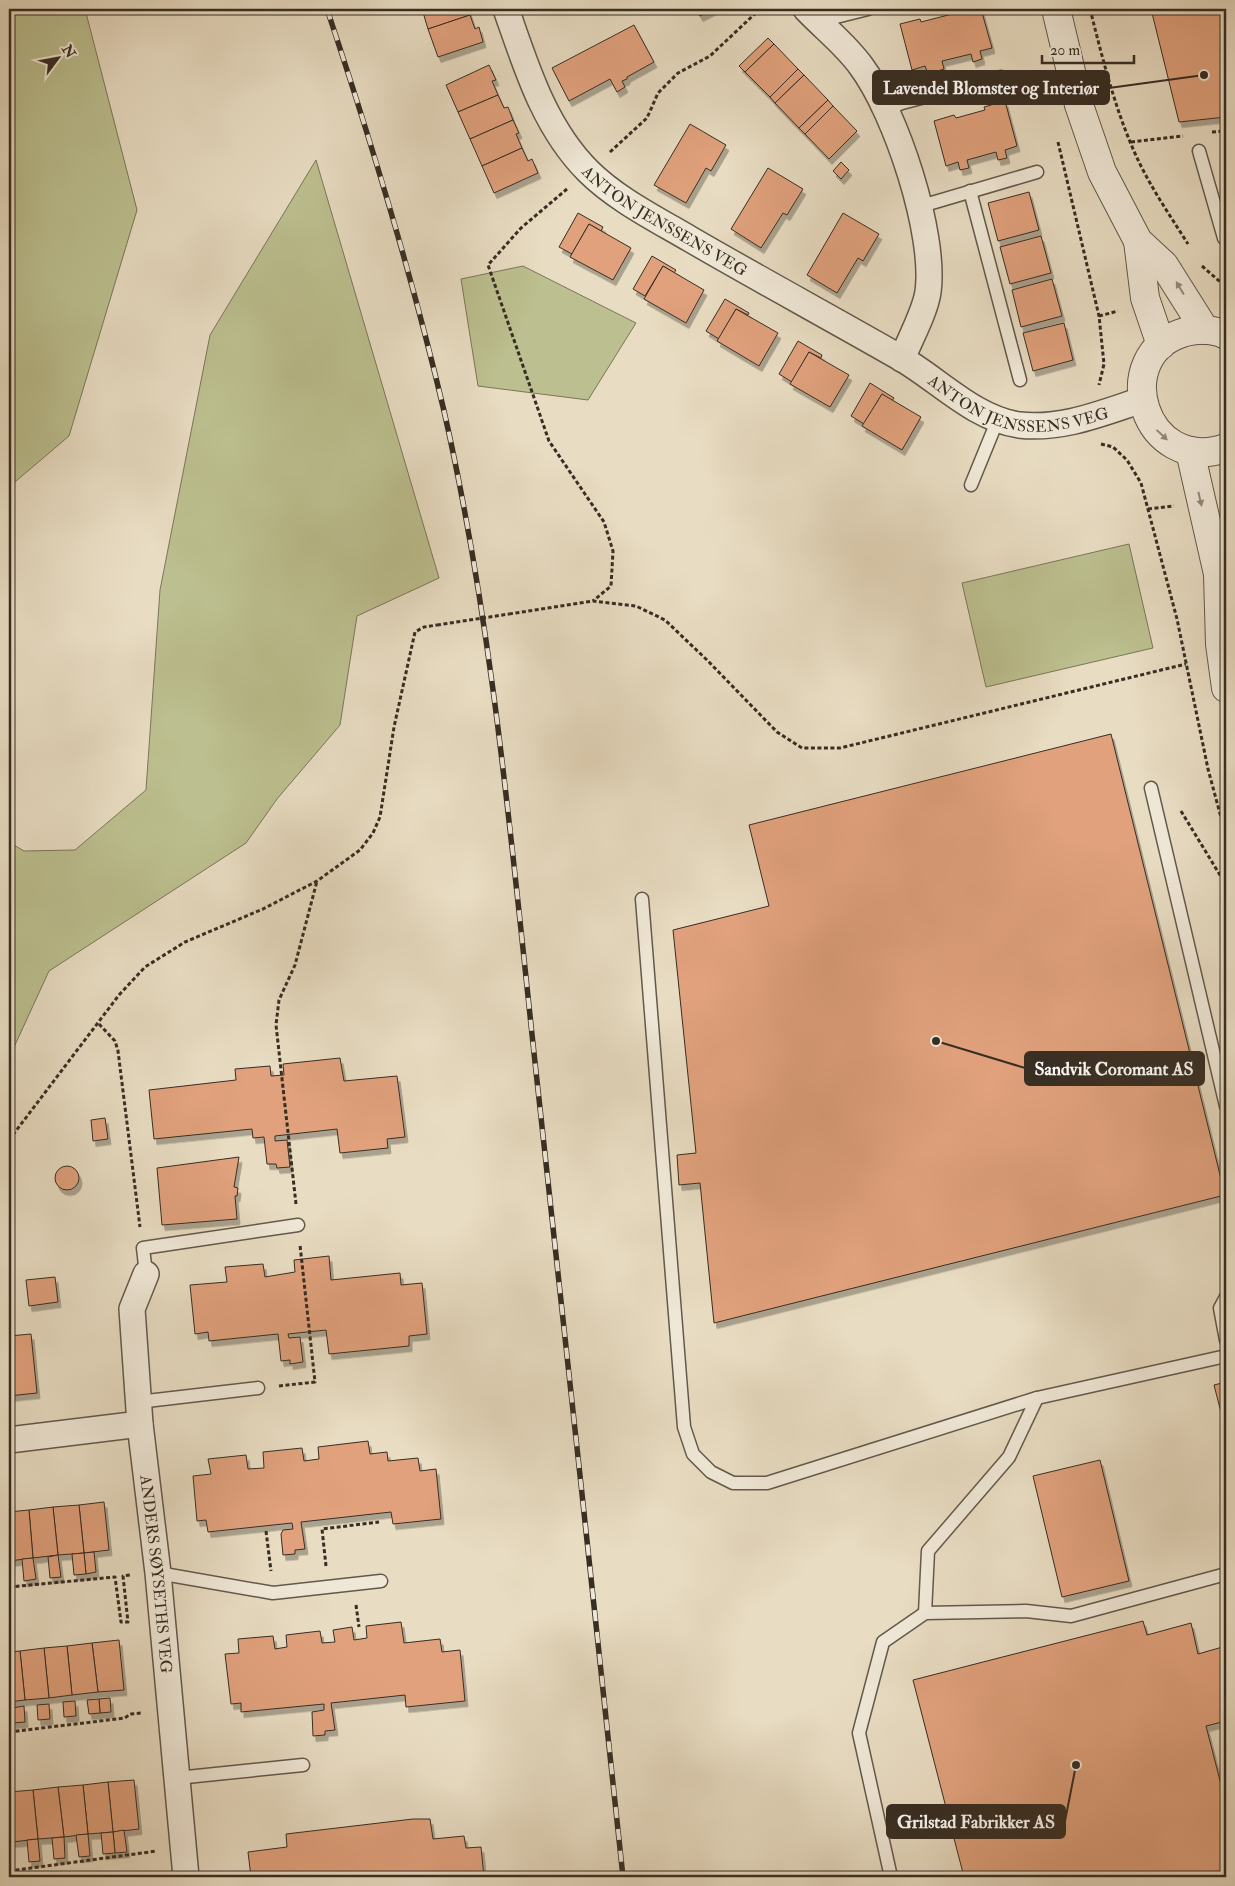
<svg xmlns="http://www.w3.org/2000/svg" width="1235" height="1886" viewBox="0 0 1235 1886" font-family="'IM FELL Double Pica',serif">
<defs>
<filter id="shadow"><feDropShadow dx="3" dy="5.5" stdDeviation="0" flood-color="#0004"/></filter>
</defs>
<rect width="100%" height="100%" fill="#e8dcc2"/>
<filter id="stains"><feTurbulence type="fractalNoise" baseFrequency=".004" numOctaves="4"/><feColorMatrix values="0 0 0 0 .2 0 0 0 0 .09 0 0 0 0 .02 0 0 0 .5 -.17"/></filter>
<radialGradient id="worn" r=".72"><stop offset=".6" stop-color="#630" stop-opacity="0"/><stop offset="1" stop-color="#630" stop-opacity=".3"/></radialGradient>
<g fill="#bcbf8f" stroke="#7a7659">
<polygon points="9,9 85,9 137,210 69,436 9,487 9,336 11,334 9,328"/>
<polygon points="316,160 439,578 357,616 340,725 277,799 246,843 49,971 9,1058 9,842 24,851 75,850 146,790 160,590 210,335"/>
<polygon points="523,266 636,323 588,400 478,386 461,279"/>
<polygon points="1129,544 1153,648 986,687 962,583"/>
</g>
<g fill="#e0a17c" stroke="#372d23" filter="url(#shadow)">
<polygon points="422,9 468,9 470,15 428,29"/>
<polygon points="696,9 714,9 700,16"/>
<polygon points="959,9 981,9 992,48 980,51 982,59 973,62 971,54 942,61 944,69 928,74 925,66 912,70 900,24 920,19 921,22 960,12"/>
<polygon points="1151,9 1226,9 1226,117 1179,122"/>
<polygon points="470,15 475,29 479,27 483,42 438,57 428,29"/>
<polygon points="634,25 654,62 627,77 627,79 622,81 625,87 617,92 610,79 569,101 552,68"/>
<polygon points="768,38 774,44 745,72 739,66"/>
<polygon points="774,44 798,69 770,97 745,72"/>
<polygon points="489,65 496,80 492,81 498,95 458,112 446,85"/>
<polygon points="798,69 804,75 775,103 770,97"/>
<polygon points="804,75 828,100 799,128 775,103"/>
<polygon points="498,95 504,108 508,107 513,120 470,139 458,112"/>
<polygon points="828,100 833,106 805,134 799,128"/>
<polygon points="1005,101 1017,146 1005,150 1007,158 998,160 996,152 967,160 969,168 960,170 958,162 946,166 934,121 954,115 956,118 985,110 984,107"/>
<polygon points="833,106 857,131 829,159 805,134"/>
<polygon points="513,120 519,133 516,134 522,148 482,166 470,139"/>
<polygon points="690,124 726,145 711,171 706,168 686,203 654,185"/>
<polygon points="522,148 528,161 532,159 538,173 494,193 482,166"/>
<polygon points="841,162 849,170 841,179 833,171"/>
<polygon points="768,168 803,189 787,215 783,213 761,248 731,229"/>
<polygon points="1029,192 1039,230 998,241 988,203"/>
<polygon points="578,213 603,227 601,231 589,224 572,254 559,247"/>
<polygon points="843,213 879,234 863,261 858,258 837,293 807,275"/>
<polygon points="589,224 631,248 613,280 570,257"/>
<polygon points="1041,236 1051,273 1010,284 1000,247"/>
<polygon points="652,256 676,270 674,273 663,266 645,296 633,289"/>
<polygon points="663,266 704,290 686,323 644,299"/>
<polygon points="1052,279 1062,316 1021,327 1012,290"/>
<polygon points="725,299 749,313 748,315 736,309 719,339 706,331"/>
<polygon points="736,309 778,333 759,366 717,341"/>
<polygon points="1064,323 1073,360 1033,371 1023,333"/>
<polygon points="798,341 822,355 821,358 809,352 792,382 779,374"/>
<polygon points="809,352 849,375 830,407 790,384"/>
<polygon points="870,383 894,398 892,401 882,394 864,424 851,416"/>
<polygon points="882,394 921,417 902,450 862,426"/>
<polygon points="1111,734 1225,1195 714,1323 700,1183 679,1185 677,1155 696,1153 673,930 769,906 749,825"/>
<polygon points="340,1058 344,1081 397,1076 405,1137 387,1139 388,1148 340,1153 337,1129 275,1136 275,1141 287,1140 290,1167 277,1168 276,1164 267,1164 264,1137 253,1138 252,1129 154,1139 149,1090 236,1080 235,1069 270,1066 271,1076 284,1075 283,1064"/>
<polygon points="105,1118 108,1139 93,1141 91,1120"/>
<polygon points="239,1157 234,1187 238,1188 237,1196 235,1196 237,1219 162,1225 157,1168"/>
<circle cx="67" cy="1178" r="12"/>
<polygon points="329,1256 331,1280 400,1273 401,1285 422,1283 427,1334 409,1336 409,1346 329,1354 326,1330 288,1334 289,1338 300,1337 303,1362 290,1364 290,1360 281,1361 278,1334 209,1341 208,1332 195,1334 190,1285 227,1282 225,1267 263,1264 265,1277 295,1272 294,1260"/>
<polygon points="55,1277 58,1302 29,1306 26,1280"/>
<polygon points="31,1334 37,1393 9,1396 9,1336"/>
<polygon points="1226,1382 1226,1432 1214,1385"/>
<polygon points="368,1441 370,1454 387,1452 388,1461 418,1458 420,1471 436,1469 441,1519 393,1524 391,1512 301,1522 305,1549 295,1550 295,1554 283,1555 281,1534 283,1530 293,1529 292,1523 208,1532 206,1520 197,1521 193,1476 211,1474 208,1459 246,1455 248,1469 264,1468 263,1452 302,1448 304,1461 319,1459 318,1447"/>
<polygon points="1100,1460 1129,1581 1062,1597 1033,1476"/>
<polygon points="104,1502 109,1550 84,1553 79,1505"/>
<polygon points="79,1505 84,1553 58,1555 53,1507"/>
<polygon points="53,1507 58,1555 33,1558 29,1510"/>
<polygon points="29,1510 33,1558 9,1561 9,1512"/>
<polygon points="94,1552 96,1572 86,1574 84,1553"/>
<polygon points="84,1553 86,1574 74,1575 72,1554"/>
<polygon points="58,1555 61,1577 50,1578 48,1557"/>
<polygon points="33,1558 36,1579 24,1581 22,1559"/>
<polygon points="1143,1621 1147,1635 1191,1623 1198,1654 1226,1646 1226,1721 1206,1726 1226,1804 1226,1877 964,1877 913,1680"/>
<polygon points="401,1622 404,1643 440,1639 442,1652 460,1650 465,1701 406,1707 405,1695 331,1703 335,1730 325,1731 325,1735 313,1736 312,1712 324,1710 324,1704 241,1712 241,1703 231,1704 225,1654 239,1653 238,1639 273,1636 275,1649 287,1647 286,1635 320,1631 322,1643 335,1642 333,1630 352,1627 354,1640 367,1638 366,1626"/>
<polygon points="119,1640 124,1690 98,1692 92,1643"/>
<polygon points="92,1643 98,1692 72,1695 67,1646"/>
<polygon points="67,1646 72,1695 49,1698 44,1648"/>
<polygon points="44,1648 49,1698 25,1700 20,1651"/>
<polygon points="20,1651 25,1700 9,1702 9,1652"/>
<polygon points="110,1698 111,1712 100,1713 99,1699"/>
<polygon points="99,1699 100,1713 89,1714 87,1700"/>
<polygon points="75,1701 76,1716 64,1717 63,1702"/>
<polygon points="49,1704 50,1719 38,1720 37,1705"/>
<polygon points="24,1706 25,1722 13,1723 12,1708"/>
<polygon points="134,1780 139,1829 113,1832 108,1782"/>
<polygon points="108,1782 113,1832 88,1834 83,1785"/>
<polygon points="83,1785 88,1834 64,1837 58,1787"/>
<polygon points="58,1787 64,1837 38,1839 33,1790"/>
<polygon points="33,1790 38,1839 12,1842 9,1792"/>
<polygon points="413,1819 430,1819 433,1839 464,1836 466,1848 481,1847 484,1877 251,1877 248,1852 287,1847 286,1834"/>
<polygon points="124,1830 127,1852 115,1853 113,1832"/>
<polygon points="113,1832 115,1853 103,1854 101,1833"/>
<polygon points="88,1834 90,1856 79,1857 76,1835"/>
<polygon points="64,1837 65,1858 54,1859 52,1838"/>
<polygon points="38,1839 40,1861 29,1862 27,1840"/>
</g>
<g fill="none" stroke-linecap="round" stroke-linejoin="round">
<defs>
<g id="service">
<polyline points="824,27 836,17 868,9"/>
<polyline points="887,109 902,103 1001,77"/>
<polyline points="1199,151 1224,238 1226,240"/>
<polyline points="970,191 1020,380"/>
<polyline points="918,207 1037,172"/>
<polyline points="971,485 998,419"/>
<polyline points="1151,788 1226,1106"/>
<polyline points="642,899 684,1427 693,1454 711,1472 733,1483 767,1483 1037,1398 1226,1356"/>
<polyline points="146,1274 143,1248 298,1225"/>
<polyline points="1226,1297 1220,1308 1226,1340"/>
<polyline points="138,1402 258,1388"/>
<polyline points="158,1573 273,1593 381,1581"/>
<polyline points="925,1613 928,1551 1009,1457 1037,1398"/>
<polyline points="177,1778 303,1765"/>
<polyline points="891,1877 859,1733 883,1642 925,1613 1026,1611 1071,1616 1226,1574"/>
</g>
<g id="minor">
<path id="s1" d="M506,9C526,66 544,127 588,171C616,199 656,219 690,239C759,279 829,317 899,357C938,379 973,418 1019,425C1062,430 1102,413 1142,400"/>
<path d="M806,9C824,28 846,45 861,66C896,113 936,234 928,292C925,312 910,339 902,359"/>
<path id="s2" d="M146,1274L132,1309L140,1424L158,1573L186,1877"/>
<polyline points="9,1440 140,1424"/>
</g>
<g id="tertiary">
<polyline points="1056,9 1079,105 1102,172 1138,241 1164,265 1205,330"/>
<polyline points="1138,241 1145,298 1161,345"/>
<path d="M1226,335C1214,329 1198,329 1185,332C1107,354 1144,476 1226,448"/>
<polyline points="1190,451 1218,574 1220,644 1226,688"/>
</g>
</defs>
<use href="#service" stroke="#63594b" stroke-width="15"/>
<use href="#minor" stroke="#63594b" stroke-width="28"/>
<use href="#tertiary" stroke="#63594b" stroke-width="30"/>
<g stroke="#372d23" stroke-width="3" stroke-dasharray="4 2.5" stroke-linecap="butt">
<path d="M1090,9C1103,60 1116,114 1139,162C1153,191 1171,217 1188,244"/>
<polyline points="1212,132 1226,131"/>
<polyline points="1058,142 1099,316 1104,364 1099,385"/>
<polyline points="1131,142 1183,136"/>
<polyline points="610,152 647,118 658,93 678,73 710,56 760,9"/>
<polyline points="567,189 521,228 488,265 549,441 604,522 613,551 611,586 593,601"/>
<polyline points="1202,266 1226,287"/>
<polyline points="1099,316 1118,311"/>
<polyline points="1101,444 1113,447 1127,460 1141,483 1177,619 1208,769 1226,836"/>
<polyline points="1148,509 1174,506"/>
<polyline points="509,614 593,601 636,606 665,620 707,660 777,732 802,748 840,748 1186,664"/>
<polyline points="1181,811 1223,880 1226,880"/>
<polyline points="99,1024 115,1041 118,1051 140,1227"/>
<polyline points="9,1140 119,995 145,967 185,942 263,909 317,881 360,850 373,833 380,817 394,727 415,632 424,627 437,625"/>
<polyline points="296,1204 276,1025 279,1000 295,965 317,881"/>
<polyline points="279,1386 315,1382 300,1245"/>
<polyline points="266,1531 271,1571"/>
<polyline points="326,1566 322,1529 379,1522"/>
<polyline points="9,1587 115,1577 121,1622 128,1622 123,1576 130,1575"/>
<polyline points="356,1605 359,1627"/>
<polyline points="9,1732 125,1718 130,1714 142,1713"/>
<polyline points="9,1871 157,1851"/>
<polyline points="9,1876 9,1877"/>
</g>
<use href="#service" stroke="#f0e8d7" stroke-width="12"/>
<use href="#minor" stroke="#f0e8d7" stroke-width="25"/>
<use href="#tertiary" stroke="#f0e8d7" stroke-width="28"/>
<defs>
<path id="rail" d="M327,9C371,141 412,275 444,411C492,622 511,839 534,1053C564,1328 594,1602 623,1877"/>
</defs>
<use href="#rail" stroke="#372d23" stroke-width="5.5"/>
<use href="#rail" stroke="#f0e8d7" stroke-width="4" stroke-dasharray="11" stroke-linecap="butt"/>
<polyline stroke="#372d23" stroke-width="3" stroke-dasharray="4 2.5" stroke-linecap="butt" points="437,625 509,614"/>
</g>
<defs><path id="oneway-solid" d="M-6-.8H1V-3.2L6.5 0L1 3.2V.8H-6Z" transform="scale(1.25)"/></defs>
<g fill="#948a7d">
<use href="#oneway-solid" transform="translate(1180 288) rotate(-121)"/>
<use href="#oneway-solid" transform="translate(1162 435) rotate(43)"/>
<use href="#oneway-solid" transform="translate(1200 499) rotate(77)"/>
</g>
<g text-anchor="middle" stroke-width="4.5" stroke-linejoin="round" paint-order="stroke">
<g font-size="16" fill="#372d23" stroke="#f0e8d7">
<text dy="6" stroke="none"><textPath href="#s1" startOffset="275">ANTON JENSSENS VEG</textPath></text>
<text dy="6" stroke="none"><textPath href="#s1" startOffset="680">ANTON JENSSENS VEG</textPath></text>
<text dy="6" stroke="none"><textPath href="#s2" startOffset="304">ANDERS SØYSETHS VEG</textPath></text>
</g>
</g>
<path fill="none" stroke="#372d23" stroke-width="2" d="M1204 75L1109 88M936 1041L1025 1068M1076 1765L1065 1821"/>
<g fill="#372d23" stroke="#f0e8d7" stroke-width="2">
<circle cx="1204" cy="75" r="5"/>
<circle cx="936" cy="1041" r="5"/>
<circle cx="1076" cy="1765" r="5"/>
</g>
<g fill="#372d23" stroke="#372d23" stroke-width="2">
<rect x="873" y="71" width="236" height="33" rx="5"/>
<rect x="1025" y="1052" width="179" height="33" rx="5"/>
<rect x="887" y="1805" width="178" height="33" rx="5"/>
</g>
<g font-size="18" text-anchor="middle" font-weight="bold" fill="#fff">
<text x="991" y="94">Lavendel Blomster og Interiør</text>
<text x="1114" y="1075">Sandvik Coromant AS</text>
<text x="976" y="1828">Grilstad Fabrikker AS</text>
</g>
<rect width="1235" height="1886" fill="none" stroke="#e8dcc2" stroke-width="30"/>
<rect x="10" y="10" width="1215" height="1866" fill="none" stroke="#372d23" stroke-width="2.5"/>
<rect x="15" y="15" width="1205" height="1856" fill="none" stroke="#372d23"/>
<g transform="translate(58 58) rotate(58)" stroke="#f0e8d7" stroke-width="4" paint-order="stroke">
<path d="M0-4L9 19L0 12L-9 19Z" fill="#372d23"/>
<text y="-8" font-size="14" font-weight="bold" text-anchor="middle" fill="#372d23">N</text>
</g>
<path d="M1042 55v8h92v-8" fill="none" stroke="#372d23" stroke-width="2.5"/>
<text x="1050" y="55" font-size="15" fill="#372d23" stroke="#f0e8d7" stroke-width="4" paint-order="stroke">20 m</text>
<rect width="100%" height="100%" filter="url(#stains)"/>
<rect width="100%" height="100%" fill="url(#worn)"/>
</svg>
